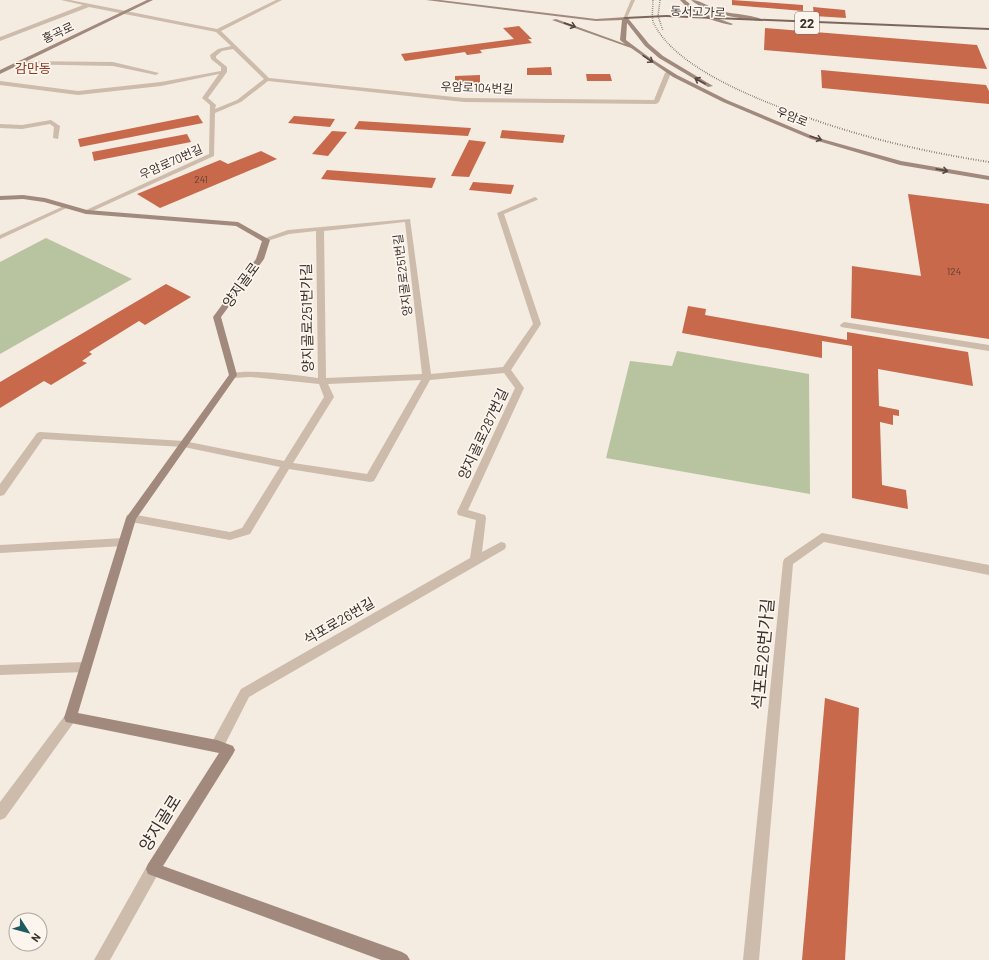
<svg xmlns="http://www.w3.org/2000/svg" width="989" height="960" viewBox="0 0 989 960" font-family="Barlow,'Noto Sans KR',sans-serif">
<rect width="100%" height="100%" fill="#f4ebe1"/>
<g fill="#b8c4a0">
<polygon points="46,238 132,279 0,354 0,262"/>
<polygon points="677,351 809,374 810,494 606,458 630,361 672,366"/>
</g>
<g fill="#c8694b">
<polygon points="732,0 803,5 803,11 732,5"/>
<polygon points="813,7 845,10 846,18 814,16"/>
<polygon points="519,26 532,39 528,39 532,43 480,50 482,53 467,55 465,52 405,61 401,54 514,39 503,28"/>
<polygon points="765,28 977,45 987,69 764,50"/>
<polygon points="551,67 552,75 527,75 527,68"/>
<polygon points="821,70 986,85 989,91 989,104 822,88"/>
<polygon points="586,74 610,74 612,81 587,81"/>
<polygon points="480,75 480,83 455,83 455,76"/>
<polygon points="198,115 203,123 80,147 78,139"/>
<polygon points="294,116 335,119 330,127 288,123"/>
<polygon points="359,121 471,128 468,136 354,129"/>
<polygon points="502,130 565,135 563,143 500,138"/>
<polygon points="332,131 347,132 328,156 312,154"/>
<polygon points="187,134 191,142 94,161 92,152"/>
<polygon points="469,140 486,142 469,177 451,176"/>
<polygon points="261,151 277,159 160,208 137,194 220,160 228,164"/>
<polygon points="327,170 436,178 432,188 321,179"/>
<polygon points="473,182 514,185 511,194 469,190"/>
<polygon points="908,194 989,204 989,339 851,318 852,266 921,276"/>
<polygon points="166,284 191,297 145,325 139,321 89,352 92,354 82,361 87,363 51,385 44,381 0,408 0,382"/>
<polygon points="688,306 706,309 705,315 847,340 847,332 968,352 973,386 878,369 879,406 899,410 899,416 893,415 893,425 880,422 882,485 906,490 908,509 852,498 852,346 822,341 822,358 682,333"/>
<polygon points="825,698 859,708 845,960 802,960"/>
</g>
<g fill="none" stroke-linecap="round" stroke-linejoin="round">
<polygon fill="#cdbbac" fill-rule="evenodd" points="66,205 71,206 0,239 0,235"/>
<g fill="#cdbbac" fill-rule="evenodd">
<path d="M61,0H70L217,29L276,0H282L221,31L269,78L464,98L654,100L665,73L668,71L671,73L659,102L656,104L464,102L268,81L241,102L215,113L214,156L86,214L83,212L84,211L209,154L210,105L202,98L219,74L161,86L78,95L0,85V81L78,91L161,82L221,71V67L211,59L210,55L218,49L231,46L216,32L89,7L0,41V37L83,5ZM233,49L264,79L237,100L215,109L216,105L208,98L227,72V67L216,58V56L222,51Z"/>
<polygon points="631,0 635,0 627,18 623,19"/>
<polygon points="17,61 113,62 159,73 156,75 113,66 15,64 14,63"/>
<polygon points="51,120 60,126 58,139 53,138 54,127 50,124 22,129 0,128 0,124 22,125"/>
<path d="M535,197L538,199L537,200L504,214L541,324L511,370L524,388L468,510L485,515L486,518L482,552L501,542L505,543L506,546L505,549L249,697L222,750L217,752L212,750L210,746L212,742L241,689L470,558L476,520L458,515L457,512L515,388L504,373L430,380L374,481L370,482L289,469L250,534L230,540L131,522L127,521L126,518L127,515L131,514L230,532L242,528L280,467L184,447L43,439L4,495L0,496V484L37,433L40,432L184,441L284,461L324,397L319,384L251,377L233,378L229,375C236,367 303,376 318,378L316,231L289,234L264,242L260,240L288,230L410,219L431,374L503,367L533,324L497,213ZM405,222L422,374L326,378L324,231ZM421,380L367,474L293,463L334,397L328,384Z"/>
<polygon points="844,322 989,345 989,351 841,327 840,325"/>
<polygon points="822,533 989,565 989,575 824,542 793,564 759,960 743,960 783,562 784,559"/>
<polygon points="124,538 128,539 129,542 128,545 124,546 0,553 0,545"/>
<polygon points="85,662 89,663 91,667 89,671 85,672 0,675 0,665"/>
<polygon points="70,712 74,714 76,718 74,722 5,818 0,820 0,802 66,714"/>
<polygon points="153,862 158,864 160,869 158,874 110,960 94,960 148,864"/>
</g>
<g fill="#a18a7d" fill-rule="evenodd">
<polygon points="147,0 153,0 0,74 0,70"/>
<polygon points="426,0 440,0 596,19 627,17 649,44 663,56 713,86 708,87 659,58 645,46 627,23 626,40 650,58 677,75 727,100 815,137 901,161 989,176 989,180 900,165 811,139 723,102 673,77 631,48 552,20 556,19 625,44 620,40 622,20 596,21"/>
<path d="M680,0H685L700,12L733,24L731,25C712,21 693,15 680,0Z"/>
<path d="M691,0C701,0 711,8 720,11C732,14 755,15 763,20L761,21C738,18 709,15 691,0Z"/>
<polygon points="23,195 45,198 87,210 238,222 270,240 264,259 221,317 237,375 136,519 78,713 217,740 233,746 235,750 233,754 163,866 402,952 407,955 410,960 381,960 148,874 146,869 148,864 219,753 66,722 64,718 126,518 229,375 213,317 256,259 262,241 236,226 86,214 44,202 23,199 0,200 0,196"/>
</g>
<polygon fill="#7d675c" fill-rule="evenodd" points="666,15 989,28 989,30 666,17 625,19 623,18 625,17"/>
<g stroke="#3b302b" stroke-width="1.5" stroke-dasharray="0.5 1.5" stroke-linecap="butt">
<path d="M653,0C653,7 651,19 654,24C676,67 750,96 792,112"/>
<polyline points="660,0 658,16 663,31"/>
</g>
<path stroke="#3b302b" stroke-width="2" stroke-dasharray="0.5 2" stroke-linecap="butt" d="M790,111C855,136 920,151 989,162"/>
</g>
<defs><path id="oneway-shaft" d="M-6 0H5M1.5-3L5.5 0L1.5 3" fill="none" stroke-width="1.6" stroke-linecap="round" stroke-linejoin="round"/></defs>
<g stroke="#544640">
<use href="#oneway-shaft" transform="translate(570 25) rotate(19)"/>
<use href="#oneway-shaft" transform="translate(648 59) rotate(34)"/>
<use href="#oneway-shaft" transform="translate(700 81) rotate(-151)"/>
<use href="#oneway-shaft" transform="translate(816 138) rotate(18)"/>
<use href="#oneway-shaft" transform="translate(942 170) rotate(10)"/>
</g>
<g text-anchor="middle" stroke-width="3.5" stroke-linejoin="round" paint-order="stroke">
<g font-size="10" fill="#5e3e33">
<text x="201" y="183">241</text>
<text x="954" y="275">124</text>
</g>
<g font-size="12" fill="#3b302b" stroke="#fbf5ee">
<text transform="translate(698 12) rotate(2)" y="4">동서고가로</text>
<text transform="translate(58 33) rotate(-25)" y="4">홍곡로</text>
<text transform="translate(477 88) rotate(2)" y="4">우암로104번길</text>
<text transform="translate(792 117) rotate(22)" y="4">우암로</text>
<text transform="translate(171 162) rotate(-24)" y="4">우암로70번길</text>
<text transform="translate(403 275) rotate(-97)" y="4">양지골로251번길</text>
</g>
<rect fill="#fbf5ee" stroke="#756b66" stroke-width="1" x="795" y="12" width="24" height="22" rx="3"/>
<g font-size="13" font-weight="bold" fill="#3b302b">
<text x="807" y="28">22</text>
</g>
<g font-size="13" fill="#8c3b22" stroke="#fbf5ee">
<text x="33" y="73">감만동</text>
</g>
<g font-size="14" fill="#3b302b" stroke="#fbf5ee">
<text transform="translate(241 285) rotate(-54)" y="5">양지골로</text>
<text transform="translate(307 318) rotate(-91)" y="5">양지골로251번가길</text>
<text transform="translate(483 434) rotate(-65)" y="5">양지골로287번길</text>
<text transform="translate(339 621) rotate(-30)" y="5">석포로26번길</text>
</g>
<g font-size="17" fill="#3b302b" stroke="#fbf5ee">
<text transform="translate(763 654) rotate(-85)" y="6">석포로26번가길</text>
<text transform="translate(160 823) rotate(-58)" y="6">양지골로</text>
</g>
</g>
<g transform="translate(28 932) rotate(126)"><circle r="19" fill="#fbf5ee" stroke="#aea6a0"/>
<path d="M0-3L7 15L0 10L-7 15Z" fill="#1f5a5e"/>
<text y="-6" font-size="11" font-weight="bold" text-anchor="middle" fill="#3b302b">N</text>
</g>
</svg>
